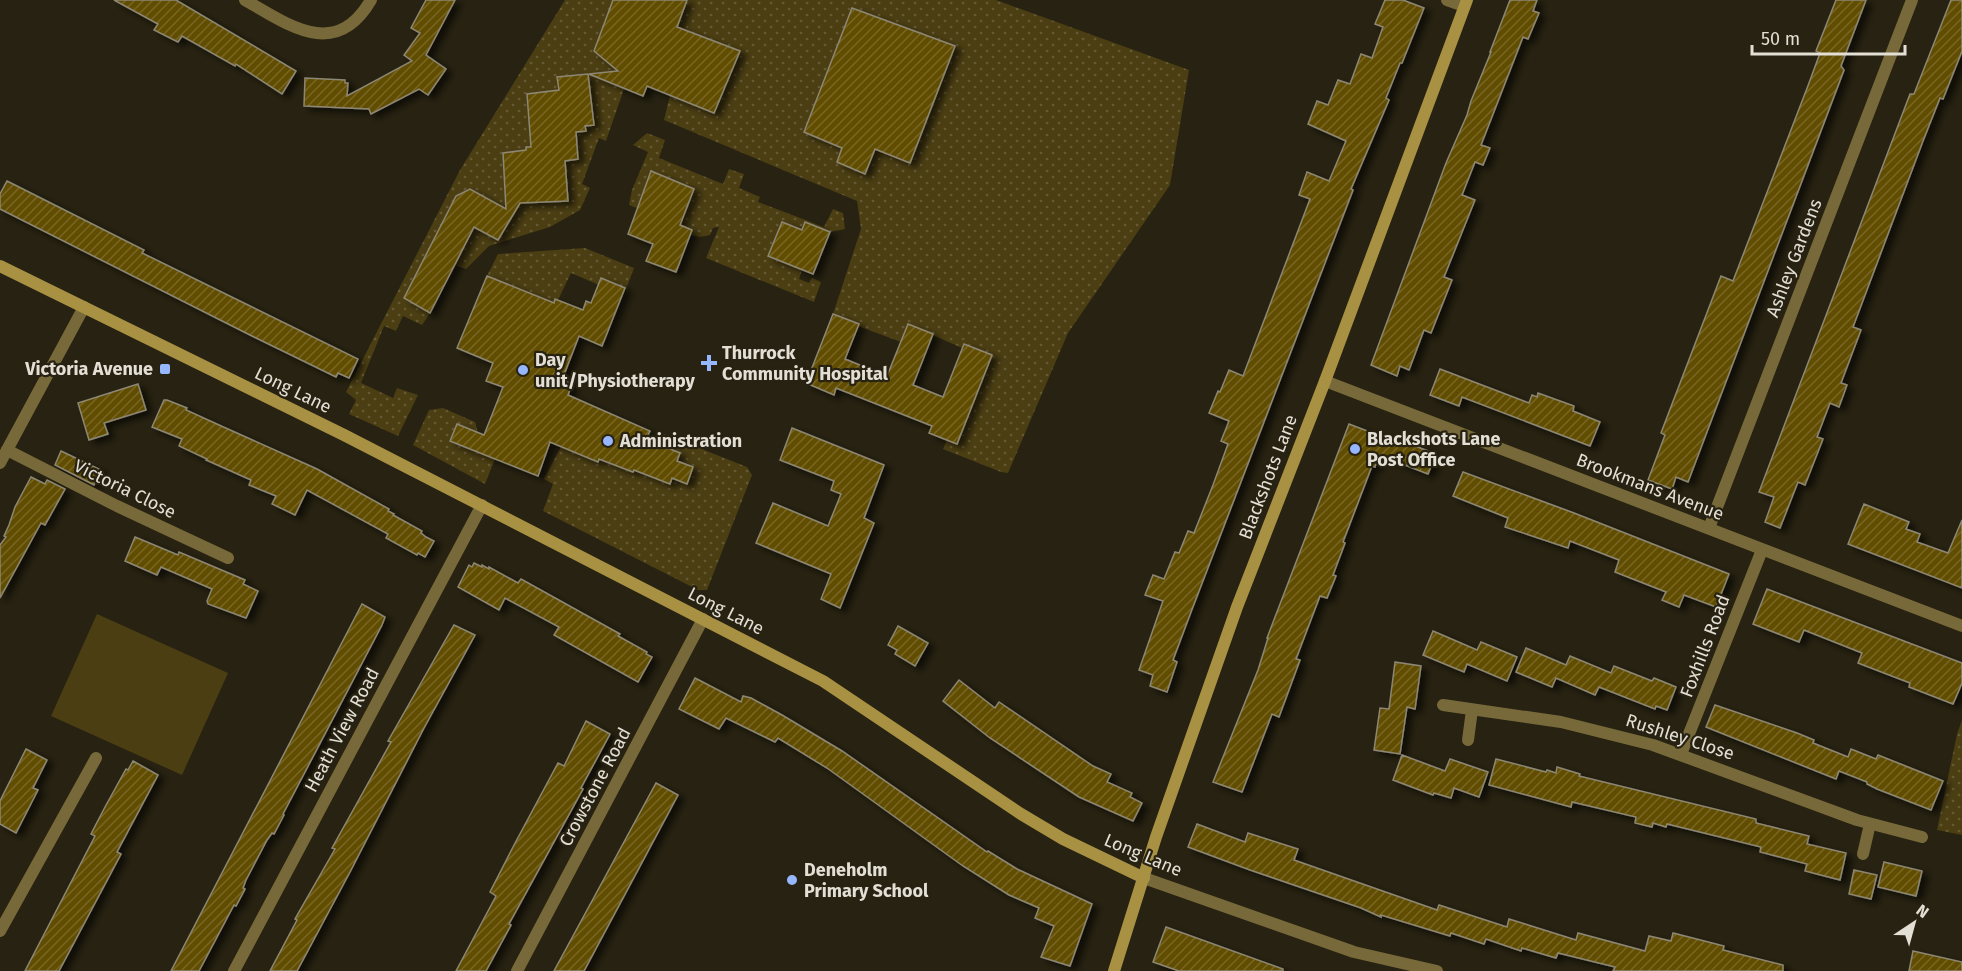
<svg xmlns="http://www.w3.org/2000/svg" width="1962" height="971" viewBox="0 0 1962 971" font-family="'Fira Sans',sans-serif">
<defs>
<pattern id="green-dots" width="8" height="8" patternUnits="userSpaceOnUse" patternTransform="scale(1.5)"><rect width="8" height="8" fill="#4b3e13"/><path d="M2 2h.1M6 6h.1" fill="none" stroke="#655934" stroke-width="1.8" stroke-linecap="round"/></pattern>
<pattern id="building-hatch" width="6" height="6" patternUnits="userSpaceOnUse" patternTransform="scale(1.5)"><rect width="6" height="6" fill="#614d00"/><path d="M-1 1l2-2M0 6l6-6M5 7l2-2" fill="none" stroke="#786624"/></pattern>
<filter id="shadow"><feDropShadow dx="6" dy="4" stdDeviation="3" flood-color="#0009"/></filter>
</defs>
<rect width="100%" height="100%" fill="#272211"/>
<g fill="url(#green-dots)">
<polygon points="565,0 996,0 1189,70 1170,185 1068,333 1008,473 1001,472 943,449 947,440 957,444 992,355 964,344 962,348 908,324 901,342 858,326 858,324 833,314 861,229 857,201 664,120 670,95 652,75 643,96 624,89 606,141 599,138 582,184 590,188 580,210 550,227 489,246 466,269 455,265 474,227 498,240 514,213 470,189 456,196 404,298 430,313 422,325 403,316 396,331 384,326 361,383 393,398 397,388 418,395 398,436 349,414 356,400 346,392 460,170"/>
<polygon points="647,133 665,140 659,158 723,184 729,169 744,174 739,188 760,197 758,202 824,227 833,209 843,213 845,229 830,232 805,222 802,230 782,223 769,255 802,270 799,279 809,283 812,278 821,282 814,302 706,258 719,227 713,228 710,235 699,237 691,235 692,230 629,205 632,190 648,152 633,145"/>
<polygon points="585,248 634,268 626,289 602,279 599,285 571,273 558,300 555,299 554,303 487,276 498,254"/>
<polygon points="443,408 475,422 478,433 457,424 450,441 495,459 485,484 413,445 429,410"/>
<polygon points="664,434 747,467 752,475 707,590 698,590 543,511 553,484 544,479 563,443 593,456 592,460 597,462 599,459 632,472 635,466 670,483 672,478 687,484 693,467 677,461 680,453 660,445"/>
<polygon points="1962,720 1962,835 1937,830 1957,734"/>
</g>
<polygon fill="#4b3e13" points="97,614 228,673 182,775 51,716"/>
<g fill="url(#building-hatch)" stroke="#8d8774" stroke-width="1.5" filter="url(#shadow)">
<polygon points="114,0 176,0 296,71 282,94 236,64 235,66 182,36 178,42 154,30 158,24"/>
<polygon points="426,0 455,0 426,55 446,69 428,95 419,89 371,114 369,109 304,106 305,78 345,80 345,83 348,83 347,96 412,61 404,55 420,33 411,28"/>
<polygon points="613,0 687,0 677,27 740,51 714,113 647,86 643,96 589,74 618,71 594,51"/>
<polygon points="1385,0 1403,0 1424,8 1402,63 1400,63 1386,98 1389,100 1351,189 1353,190 1191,612 1173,660 1177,662 1167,692 1150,686 1153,675 1139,670 1163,601 1145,595 1153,575 1164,579 1175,552 1179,553 1188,531 1194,533 1213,485 1228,444 1221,441 1229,421 1209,413 1218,391 1220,392 1229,370 1243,376 1310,199 1299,195 1307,172 1329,181 1346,141 1308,124 1317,101 1328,105 1338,80 1350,84 1361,54 1372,58 1383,27 1375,24"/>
<polygon points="1510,0 1537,0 1533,11 1539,13 1528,39 1523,37 1481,145 1490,148 1483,165 1475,162 1462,195 1475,200 1444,277 1452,280 1431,333 1424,330 1409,370 1400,366 1397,376 1371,365 1446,163 1467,115 1471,101 1491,52 1490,52"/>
<polygon points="1836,0 1866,0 1841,66 1844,70 1688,482 1676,477 1672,489 1648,480 1665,435 1661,433 1721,276 1733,281 1809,83 1820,53 1816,51"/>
<polygon points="1951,0 1962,0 1962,51 1943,99 1940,98 1923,141 1853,327 1861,330 1841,383 1847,385 1839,407 1830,403 1817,437 1823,439 1805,485 1798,482 1780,528 1765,522 1774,497 1759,492 1910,94 1914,94"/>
<polygon points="852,8 955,46 910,163 875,149 865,174 837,162 842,148 804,132"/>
<polygon points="588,74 594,125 585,126 586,131 576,132 578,159 565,161 568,201 520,203 498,240 474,227 430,313 404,298 456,196 470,189 506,209 503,153 526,150 526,147 531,147 527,94 559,90 557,77"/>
<polygon points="651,171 694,189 680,225 692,230 676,272 646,261 653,244 628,234"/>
<polygon points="7,181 144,250 142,253 358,359 349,378 338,373 336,377 250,335 0,209 0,194"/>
<polygon points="782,222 802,230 805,222 830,232 813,274 768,256"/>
<polygon points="487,276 554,303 555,299 583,310 586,301 591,303 601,278 625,288 602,346 579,336 562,380 572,384 568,395 650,431 646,439 680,453 677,461 693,467 687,484 672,478 670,484 634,470 633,472 599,459 598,462 550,442 538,476 450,441 457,424 484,435 503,387 486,381 493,363 457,348"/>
<polygon points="833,314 859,324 845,359 887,376 908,324 933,334 913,385 943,397 964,344 992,355 957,444 929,433 932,426 879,405 836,388 834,395 806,383"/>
<polygon points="1440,369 1529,403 1532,395 1537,397 1538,393 1574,406 1573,411 1600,422 1590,446 1462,397 1459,406 1430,395"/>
<polygon points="138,384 146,410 104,423 108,434 89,440 78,403"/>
<polygon points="164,400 167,400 187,408 186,410 219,425 317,469 389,509 388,511 394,514 393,515 422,531 421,533 426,537 434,541 425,557 418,553 417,555 386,538 388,534 307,490 295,515 272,504 276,496 249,485 251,480 206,460 207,459 179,446 182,439 152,427"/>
<polygon points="1349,424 1401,444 1402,441 1436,454 1428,474 1379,455 1375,467 1372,466 1343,542 1345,543 1333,575 1336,576 1327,598 1320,596 1296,659 1300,660 1279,717 1272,714 1242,792 1213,782 1258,670 1268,638 1267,638"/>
<polygon points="792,428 884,465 864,518 874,523 840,608 821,599 831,574 756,543 773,503 828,526 841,494 831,490 834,481 780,460"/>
<polygon points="61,451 101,470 94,485 55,465"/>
<polygon points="1463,472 1574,513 1729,574 1716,607 1684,595 1679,607 1662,600 1666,592 1615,572 1619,560 1570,541 1568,548 1505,527 1508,518 1453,496"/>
<polygon points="31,477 45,484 47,480 65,489 45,525 41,523 0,598 0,545 6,537 4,536 9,525 15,507"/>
<polygon points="1864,504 1909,522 1906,529 1920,534 1917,542 1948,553 1962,520 1962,588 1848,544"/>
<polygon points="135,537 178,555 179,552 245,580 243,584 258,591 246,618 208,604 207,601 212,589 161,567 157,575 125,561"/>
<polygon points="474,563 482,567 482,565 489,569 489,567 518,583 521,579 620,634 618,636 647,652 646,654 652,657 638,682 554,635 559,627 505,598 499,610 458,587 469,565 472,567"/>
<polygon points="1767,589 1962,663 1962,683 1953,704 1909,687 1910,683 1858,663 1862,653 1804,630 1799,642 1753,624"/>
<polygon points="362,604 385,617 382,625 283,814 284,815 274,834 272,833 267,840 246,880 243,888 245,889 236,906 234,905 199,971 171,971"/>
<polygon points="454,625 475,635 424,728 350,872 297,971 270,971 297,920 295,919 335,849 332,848 391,742 388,741"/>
<polygon points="898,626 928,643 915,666 895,654 897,650 888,645"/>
<polygon points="1433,631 1477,650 1481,642 1517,657 1507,681 1467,664 1464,672 1423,655"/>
<polygon points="1526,648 1566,665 1570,656 1611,673 1614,666 1652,681 1654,678 1676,687 1667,710 1656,706 1655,709 1599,687 1595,695 1556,678 1552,687 1516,672"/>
<polygon points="1395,662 1421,666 1415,709 1407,707 1400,754 1374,750 1380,708 1389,709"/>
<polygon points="695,678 741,702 743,696 751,698 782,715 842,751 987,852 988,851 1017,869 1092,904 1070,966 1041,957 1054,926 1035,918 1039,908 1009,895 963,866 827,768 778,738 775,742 726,718 719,729 679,709"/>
<polygon points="959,680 995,708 999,702 1093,766 1111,774 1107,782 1132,793 1130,797 1142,803 1133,821 1079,797 990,738 943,701"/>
<polygon points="1715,705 1797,733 1814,740 1813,743 1848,757 1851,749 1876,759 1878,755 1943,781 1931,810 1877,789 1867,784 1867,782 1839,771 1836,779 1706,727"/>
<polygon points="586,721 610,734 581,788 583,789 509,924 511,925 486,971 456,971 496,896 490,892 514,845 558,763 564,766"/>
<polygon points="26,749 47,760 33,788 38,790 16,833 0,824 0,801"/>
<polygon points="1402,755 1445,771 1450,759 1488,772 1479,797 1454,788 1451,798 1434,793 1433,795 1393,780"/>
<polygon points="1496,759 1546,772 1547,770 1556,773 1557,767 1580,774 1579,776 1756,819 1756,823 1809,836 1807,844 1846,853 1840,880 1805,871 1807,864 1760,852 1761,847 1667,824 1666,827 1653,823 1652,827 1635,823 1636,817 1572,802 1571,807 1489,785"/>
<polygon points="133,761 158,775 117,852 121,854 59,971 25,971 95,836 91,834 105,807 126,769 128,770"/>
<polygon points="656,783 678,795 584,971 554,971"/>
<polygon points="1197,824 1245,842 1248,833 1298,849 1294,860 1437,910 1439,905 1507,927 1509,919 1576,940 1578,933 1645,951 1649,936 1671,941 1673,933 1724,946 1723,950 1783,965 1783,971 1613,971 1615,967 1558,953 1556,958 1522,948 1521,951 1486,939 1484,944 1451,933 1450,936 1381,915 1381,917 1361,908 1250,870 1188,847"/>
<polygon points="1884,862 1922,871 1916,896 1878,887"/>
<polygon points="1854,870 1877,875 1871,899 1849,894"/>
<polygon points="1166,927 1283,969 1283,971 1179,971 1153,962"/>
<polygon points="1913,951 1962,962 1962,971 1909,971"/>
</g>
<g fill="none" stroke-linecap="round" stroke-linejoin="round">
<g stroke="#77693a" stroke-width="12">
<path d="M245,0C290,26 336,60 371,0"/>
<polyline points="1447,0 1464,6"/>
<polyline points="1325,381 1962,626"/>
<polyline points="7,450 117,506 228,558"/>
<polyline points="0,463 84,307"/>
<polyline points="1709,528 1912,0"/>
<polyline points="1443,705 1561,722 1653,745 1857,820 1922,837"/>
<polyline points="1468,740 1472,710"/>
<polyline points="1681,754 1762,550"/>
<polyline points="1863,854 1870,824"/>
<polyline points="1144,878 1354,952 1437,971"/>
<polyline points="0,931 96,758"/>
<polyline points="234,971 482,505"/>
<polyline points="517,971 703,619"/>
</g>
<g stroke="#a89143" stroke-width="12">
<polyline points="0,266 344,435 823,681 1021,814 1063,839 1144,878"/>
<polyline points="1114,971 1156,837 1237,607 1325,381 1467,0"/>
</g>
</g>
<g fill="#96b6fd" stroke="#272211" stroke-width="2">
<path d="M706 354h6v6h6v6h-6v6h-6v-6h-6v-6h6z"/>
<rect x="159" y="363" width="12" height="12" rx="3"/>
<circle cx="523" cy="370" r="6"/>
<circle cx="608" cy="441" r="6"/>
<circle cx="1355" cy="449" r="6"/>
<circle cx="792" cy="880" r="6"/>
</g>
<g text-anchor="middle" stroke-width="4.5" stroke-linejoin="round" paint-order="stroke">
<g font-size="18" fill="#e3dfd5" stroke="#272211">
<text transform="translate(1794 258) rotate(-69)" y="6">Ashley Gardens</text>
<text transform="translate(293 390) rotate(26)" y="6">Long Lane</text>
<text transform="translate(1268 477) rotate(-69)" y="6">Blackshots Lane</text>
<text transform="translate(1650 487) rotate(21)" y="6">Brookmans Avenue</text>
<text transform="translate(125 489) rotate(26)" y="6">Victoria Close</text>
<text transform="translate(726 611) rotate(27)" y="6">Long Lane</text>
<text transform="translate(1705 646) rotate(-69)" y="6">Foxhills Road</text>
<text transform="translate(342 730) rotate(-62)" y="6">Heath View Road</text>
<text transform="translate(1680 737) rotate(18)" y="6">Rushley Close</text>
<text transform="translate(595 787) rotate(-62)" y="6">Crowstone Road</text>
<text transform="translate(1143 855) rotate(23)" y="6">Long Lane</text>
</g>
<g font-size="18" font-weight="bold" fill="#e3dfd5" stroke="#272211" text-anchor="start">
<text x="722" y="359">Thurrock<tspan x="722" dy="21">Community Hospital</tspan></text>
<text x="535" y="366">Day<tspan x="535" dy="21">unit/Physiotherapy</tspan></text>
<text x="153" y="375" text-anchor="end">Victoria Avenue</text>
<text x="1367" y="445">Blackshots Lane<tspan x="1367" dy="21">Post Office</tspan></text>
<text x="620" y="447">Administration</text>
<text x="804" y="876">Deneholm<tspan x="804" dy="21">Primary School</tspan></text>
</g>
</g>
<g transform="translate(1914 923) rotate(36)" stroke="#272211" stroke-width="4.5" paint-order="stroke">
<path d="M0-4.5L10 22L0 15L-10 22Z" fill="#e3dfd5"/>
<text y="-9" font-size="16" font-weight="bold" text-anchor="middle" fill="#e3dfd5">N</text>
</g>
<path d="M1752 45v9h153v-9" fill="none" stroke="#e3dfd5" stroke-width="3"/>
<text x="1761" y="45" font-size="18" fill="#e3dfd5" stroke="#272211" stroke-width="4.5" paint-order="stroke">50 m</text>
</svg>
